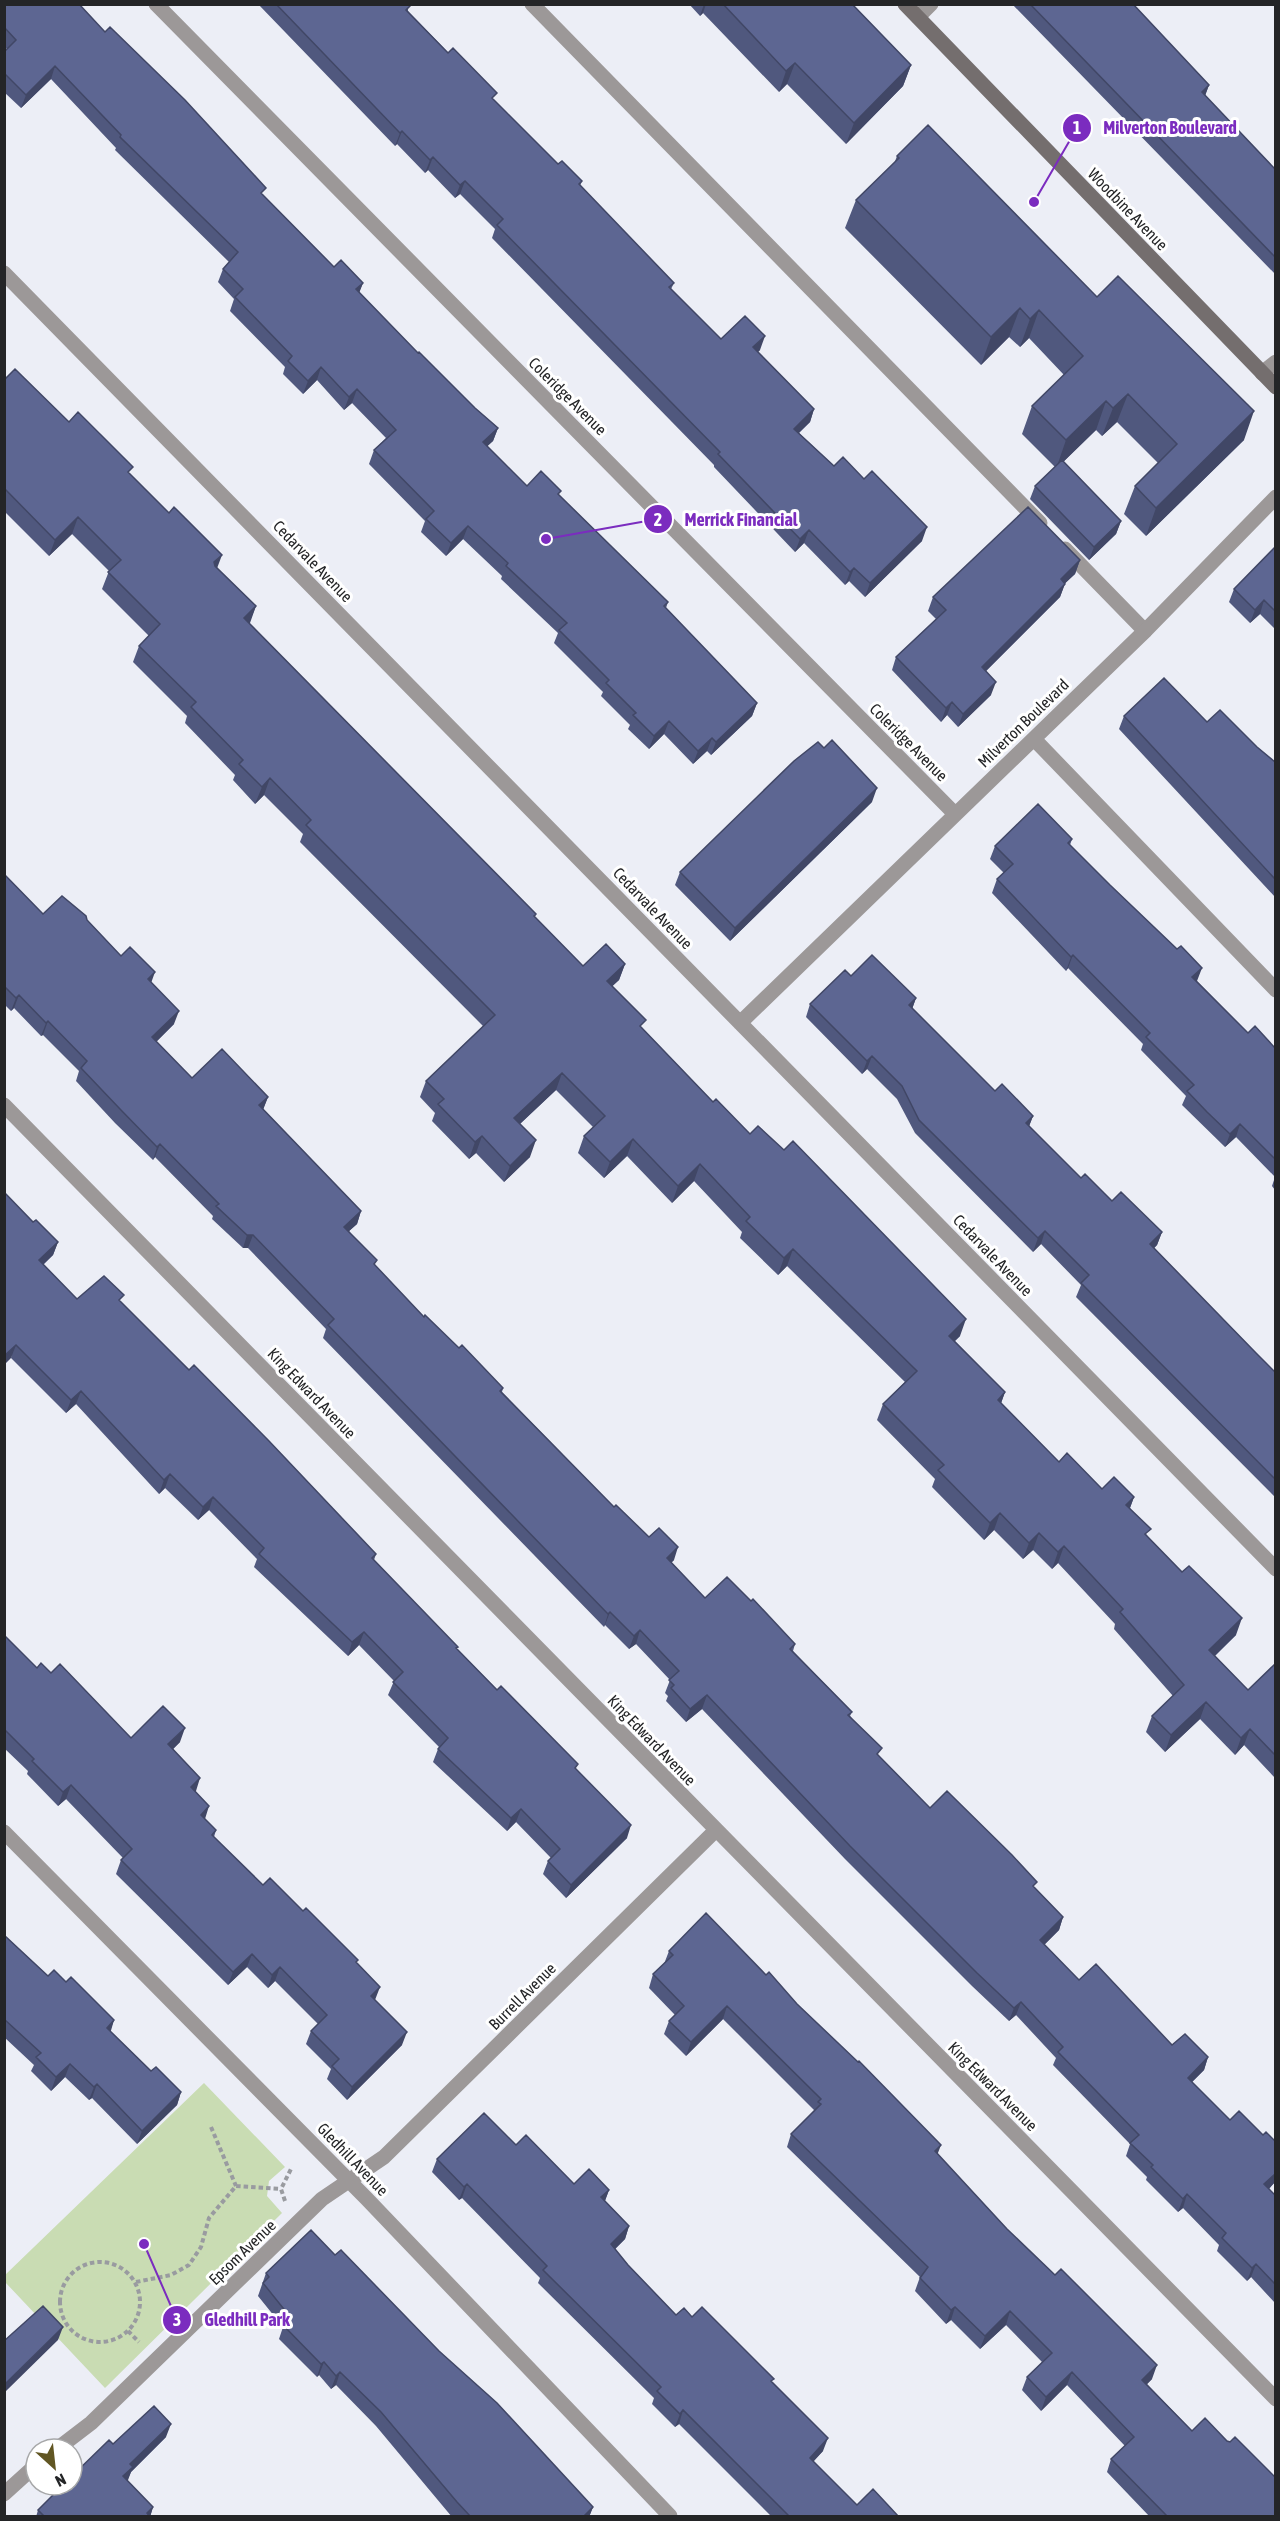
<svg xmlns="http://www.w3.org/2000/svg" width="1280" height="2521" font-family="'Asap Condensed',sans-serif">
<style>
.green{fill:#c9dcb3}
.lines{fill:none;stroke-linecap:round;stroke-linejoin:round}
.path{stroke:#999ba0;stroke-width:4;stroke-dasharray:4.5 3;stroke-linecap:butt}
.service{stroke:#9c9898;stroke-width:15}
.minor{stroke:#9c9898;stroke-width:15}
.secondary{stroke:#746e6e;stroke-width:15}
.wall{fill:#50587e}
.shaded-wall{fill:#414766}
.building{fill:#5d6692;stroke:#414766;stroke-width:1.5}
.labels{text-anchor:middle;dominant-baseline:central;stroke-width:6;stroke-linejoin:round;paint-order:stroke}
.street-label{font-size:16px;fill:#242527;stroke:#fff}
.leader{fill:none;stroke:#7b2cbf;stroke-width:2}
.callout-dot{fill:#7b2cbf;stroke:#fff;stroke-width:2}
.mark-label{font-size:18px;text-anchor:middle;font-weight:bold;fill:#fff}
.callout-label{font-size:18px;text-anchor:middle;font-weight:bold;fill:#7b2cbf;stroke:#fff;stroke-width:6;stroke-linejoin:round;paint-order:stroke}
</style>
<rect width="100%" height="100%" fill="#eceef6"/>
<path class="green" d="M204,2083L285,2167L269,2181L267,2196L282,2213L105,2388L5,2282V2275Z"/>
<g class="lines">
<path class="path" d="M211,2127L236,2186
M285,2201L281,2189L292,2167
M60 2302a40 40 0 1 1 80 0a40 40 0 1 1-80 0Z
M136,2282L171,2275L189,2265L201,2247L209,2218L236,2186L281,2189
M128,2331L139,2342"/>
<path class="service" d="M532,4L1040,523
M1065,549L1145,631"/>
<path class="minor" d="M156,4L954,813
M918,17L931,4
M4,273L1276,1569
M1262,373L1276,362
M1034,739L1276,990
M740,1023L1145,631L1276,497
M4,1105L1276,2399
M4,1832L367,2199L670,2516
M57,2449L91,2423L322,2199L384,2157L716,1830
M4,2494L36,2465"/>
<path class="secondary" d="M905,4L1276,387"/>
</g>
<path class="wall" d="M4,4L263,195L334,267L363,283L359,292L418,353L475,408L498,428L493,441L487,446L527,486L559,495L668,602L666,608L757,703L752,716L711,755L707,751L693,764L664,734L649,749L628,729L630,725L601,696L603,692L554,643L558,633L501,579L502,576L463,539L446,556L421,532L425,521L369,464L374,450L386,438L352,403L344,410L317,380L303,394L283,374L285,367L230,311L234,299L218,282L223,269L229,262L115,150L116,148L51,79L21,108L4,92V52L7,49L4,46Z
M258,4H408V11L495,101L558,164L582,181L580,186L674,283L671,289L721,339L760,350L758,352L814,409L810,422L799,433L834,466L922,541L865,597L849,581L845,585L804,543L795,552L714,467V465L492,238L495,229L460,194L455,198L428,170L425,173L397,144L395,146Z
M689,4H852L911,65L903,86L846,144L787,84L779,92L703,13L700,16Z
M1012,4H1133L1209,85L1205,96L1275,169V274Z
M897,156L1097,297L1244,440L1146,536L1124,514L1135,486L1158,463L1117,422L1102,436L1096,430L1063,462L1121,521L1116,534L1089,560L1030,499L1035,486L1055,467L1022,434L1032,406L1064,375L1029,338L1020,347L1009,337L981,365L845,228L856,200L894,164Z
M4,377L69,422L130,475L217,568L256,606L249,623L536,914L535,917L583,966L625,964L619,980L612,986L643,1029L713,1102L750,1134L960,1336L955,1341L1005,1392L1001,1403L1059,1462L1102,1489L1134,1497L1130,1508L1148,1537L1236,1635L1215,1656L1248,1690L1275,1664V1778L1244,1745L1235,1755L1200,1719L1165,1752L1146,1732L1152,1716L1173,1696L1114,1629L1115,1624L1058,1563L1052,1569L1033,1550L1023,1559L994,1530L984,1540L932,1487L935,1479L877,1420L883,1404L905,1382L787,1266L778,1275L740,1238L742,1232L694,1181L672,1203L627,1156L604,1178L578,1153L584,1136L593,1127L556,1090L520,1124L530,1157L504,1182L476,1153L469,1159L432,1121L435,1113L420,1097L426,1081L483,1026L300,842L303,834L264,795L255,804L233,780L235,775L185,723L187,716L133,662L139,646L149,636L102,589L109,571L72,534L49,556L4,511Z
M1275,547V629L1260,614L1250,623L1229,602L1234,589Z
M1080,560L1075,574L1065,583L1060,597L986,671L991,695L958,727L947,715L941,722L892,670L896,657L936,619L928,611L933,597Z
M1124,716L1207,722L1257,747L1275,762V897L1119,729Z
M872,802L730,941L675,885L680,872Z
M1072,839L1070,845L1197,981L1248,1033L1275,1048V1190L1272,1186L1275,1177L1236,1137L1225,1147L1182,1105L1186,1096L1141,1050L1143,1044L1068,968L1066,971L992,893L997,879L1004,873L990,859L995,846Z
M4,874L43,914L87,920L121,956L151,983L174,1024L156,1042L192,1078L268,1097L263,1109L361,1211L357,1224L349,1231L375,1266L424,1317L503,1388L502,1392L614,1507L649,1537L674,1560L671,1563L705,1598L795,1644L793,1651L852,1712L850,1716L879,1756L930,1808L1035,1888L1063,1917L1059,1930L1044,1945L1079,1980L1172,2045L1208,2057L1204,2070L1192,2082L1275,2182L1269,2189L1275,2195V2303L1251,2277L1247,2281L1217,2251L1219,2245L1183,2208L1178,2212L1146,2180L1147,2177L1126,2156L1130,2144L1053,2065L1056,2058L1016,2015L1009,2021L972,1986L845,1859L702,1709L686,1722L666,1701L668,1696L665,1693L670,1680L636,1644L629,1649L605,1625L604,1627L323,1338L326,1329L248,1248H243L212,1219L213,1216L155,1157L153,1160L115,1123L76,1081L79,1071L43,1035L41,1036L14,1008L11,1011L4,1004Z
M851,976L916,998L912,1009L995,1091L1033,1116L1029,1126L1081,1178L1112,1201L1162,1232L1157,1245L1154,1248L1256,1353L1275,1372V1497L1076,1297L1081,1285L1041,1244L1033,1252L915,1133L897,1099L867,1069L862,1074L806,1017L810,1004Z
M33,1222L58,1242L53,1255L43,1265L77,1299L121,1302L376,1554L374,1560L457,1649L576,1769L627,1838L566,1898L543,1874L548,1861L551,1858L516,1822L507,1831L433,1762L438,1749L439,1747L388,1695L394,1681L359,1645L348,1656L254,1567L257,1559L209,1510L198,1520L165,1488L159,1494L76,1404L66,1413L11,1358Z
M4,1635L37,1668L51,1673L131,1738L180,1742L173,1749L195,1792L205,1819L216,1830L214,1837L263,1885L303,1911L357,1964L375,2000L402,2045L347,2100L327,2079L331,2069L306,2044L311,2031L318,2024L275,1981L268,1988L247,1967L228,1985L116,1874L121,1860L123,1858L66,1799L58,1806L27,1774L28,1771L4,1748Z
M4,1935L48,1976L66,1982L114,2020L110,2031L151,2071L181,2092L177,2105L137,2144L92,2098L89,2100L65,2077L51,2091L31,2071L34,2065L4,2037Z
M669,1951L766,1975L797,2004L1007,2229L1152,2379L1147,2384L1275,2517H1150L1107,2472L1111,2459L1125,2446L1067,2385L1041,2411L1022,2390L1027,2377L1042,2362L1006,2325L980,2349L951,2320L946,2324L915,2291L920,2277L787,2147L791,2134L815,2111L723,2019L686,2056L664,2034L669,2021L675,2015L649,1988L653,1974L664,1964Z
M516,2145L574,2184L609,2190L605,2201L629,2226L625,2239L615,2249L628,2265L676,2315L692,2317L773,2383L823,2451L813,2461L857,2505L899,2517H772L679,2424L675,2427L652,2404L654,2398L538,2283L540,2278L462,2198L459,2200L432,2172L437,2159Z
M335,2255L593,2507L589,2517H452L376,2426L336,2385L331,2389L319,2375L317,2377L279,2339L283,2327L258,2296L266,2273Z
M166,2437L131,2472L127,2481L153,2507L150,2517H36L38,2510L113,2444Z"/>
<path class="shaded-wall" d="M704,4H706L703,13L700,16Z
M795,63L787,84L779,92L786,71Z
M911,65L903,86L846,144L854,123Z
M55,66L51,79L21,108L26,95Z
M1209,85L1204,98L1202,92Z
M402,131L397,144L395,146L400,133Z
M433,157L428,170L425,173L430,160Z
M465,181L460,194L455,198L460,185Z
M363,283L358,296L356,289Z
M1020,308L1009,337L981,365L991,337Z
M1039,310L1029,338L1020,347L1030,319Z
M765,336L760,350L749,360L753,347Z
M321,367L317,380L303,394L308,381Z
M357,389L352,403L344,410L349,397Z
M1128,394L1117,422L1102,436L1113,408Z
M1106,401L1096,430L1056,469L1066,440Z
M814,409L810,422L789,442L794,429Z
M1254,411L1244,440L1146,536L1156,508Z
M498,428L493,441L478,455L483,442Z
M78,517L72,534L49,556L55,540Z
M1121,521L1116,534L1089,560L1094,547Z
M468,526L463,539L446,556L451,543Z
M927,527L922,541L865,597L870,583Z
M809,530L804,543L795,552L800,539Z
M222,555L216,571L214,562Z
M1080,560L1075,574L1056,592L1061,579Z
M854,568L849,581L845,585L850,572Z
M1065,584L1060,597L977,680L982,667Z
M1264,600L1260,614L1250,623L1255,610Z
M256,606L250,623L238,634L244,618Z
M996,682L991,695L958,727L963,714Z
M952,702L947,715L941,722L946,708Z
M757,703L752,716L711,755L716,742Z
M669,721L664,734L649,749L654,736Z
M712,738L707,751L693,764L698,751Z
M270,778L264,795L255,804L262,787Z
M877,788L872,802L730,941L735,928Z
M1073,955L1068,968L1066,971L1071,957Z
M625,964L619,980L601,997L607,981Z
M1202,968L1197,981L1187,991L1192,977Z
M155,972L150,986L148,979Z
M19,995L14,1008L11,1011L16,998Z
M916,998L911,1012L909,1005Z
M179,1011L174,1024L147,1051L152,1037Z
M48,1021L43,1035L41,1036L46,1023Z
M872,1056L867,1069L862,1074L867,1061Z
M562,1073L556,1090L508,1135L514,1118Z
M268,1097L263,1110L259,1105Z
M1033,1116L1028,1129L1026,1123Z
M1240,1124L1236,1137L1225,1147L1230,1134Z
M482,1136L476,1153L469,1159L475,1142Z
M633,1139L627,1156L604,1178L610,1162Z
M536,1140L530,1157L504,1182L510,1166Z
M160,1144L155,1157L153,1160L157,1147Z
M700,1164L694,1181L672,1203L678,1186Z
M361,1211L357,1224L339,1240L344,1227Z
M1045,1231L1041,1244L1033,1252L1038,1238Z
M1162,1232L1157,1245L1145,1257L1150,1244Z
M247,1235H253L248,1248H243Z
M58,1242L53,1255L34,1273L39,1260Z
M793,1249L787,1266L778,1275L784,1258Z
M966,1319L960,1336L943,1352L949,1336Z
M16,1345L11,1358L4,1365V1356Z
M81,1391L76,1404L66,1413L71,1400Z
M1005,1392L999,1409L998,1400Z
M170,1474L165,1488L159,1494L164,1480Z
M213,1497L209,1510L198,1520L203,1507Z
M1134,1497L1128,1513L1126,1505Z
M1000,1513L994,1530L984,1540L990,1523Z
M1039,1533L1033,1550L1023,1559L1029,1543Z
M1064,1546L1058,1563L1052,1569L1058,1552Z
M678,1547L674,1560L662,1571L667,1558Z
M610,1612L605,1625L604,1627L608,1614Z
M1242,1618L1236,1635L1203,1667L1209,1650Z
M640,1630L636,1644L629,1649L634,1636Z
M364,1632L359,1645L348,1656L352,1642Z
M707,1695L702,1709L686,1722L690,1709Z
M1206,1702L1200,1719L1165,1752L1171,1735Z
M185,1728L180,1742L164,1758L168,1744Z
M1250,1729L1244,1745L1235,1755L1241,1738Z
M200,1778L196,1791L186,1801L191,1787Z
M71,1785L66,1799L58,1806L63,1792Z
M209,1806L205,1819L201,1815Z
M521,1809L516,1822L507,1831L511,1818Z
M631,1825L627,1838L566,1898L571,1885Z
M1063,1917L1059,1930L1035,1954L1040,1940Z
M252,1954L247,1967L228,1985L233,1972Z
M280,1967L275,1981L268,1988L272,1975Z
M380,1987L375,2000L371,1996Z
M1021,2002L1016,2015L1009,2021L1014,2008Z
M727,2006L723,2019L686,2056L691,2042Z
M114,2020L110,2034L107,2028Z
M407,2032L402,2045L347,2100L352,2087Z
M1208,2057L1204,2070L1183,2091L1188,2078Z
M70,2064L65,2077L51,2091L56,2077Z
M97,2084L92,2098L89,2100L94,2087Z
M181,2092L177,2105L137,2144L142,2131Z
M941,2145L936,2158L935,2151Z
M1275,2174V2182L1260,2198L1264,2184Z
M467,2184L462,2198L459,2200L464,2187Z
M609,2190L604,2203L601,2197Z
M1187,2194L1183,2208L1178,2212L1183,2199Z
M629,2226L625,2239L606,2258L611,2244Z
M1256,2264L1251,2277L1247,2281L1252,2268Z
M955,2307L951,2320L946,2324L951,2310Z
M1010,2311L1006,2325L980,2349L985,2336Z
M63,2327L58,2340L4,2393V2385Z
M324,2362L319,2375L317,2377L321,2364Z
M1157,2365L1152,2379L1138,2393L1142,2380Z
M340,2372L336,2385L331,2389L336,2376Z
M1072,2372L1067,2385L1041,2411L1046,2397Z
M683,2410L679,2424L675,2427L680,2414Z
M171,2424L166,2437L131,2472L128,2480L118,2490L123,2476L130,2464Z
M828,2438L823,2451L805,2471L810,2458Z
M153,2507L150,2517L147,2513Z
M593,2507L589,2517H583Z"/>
<path class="building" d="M4,4H79L105,32L110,27L185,100L266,188L261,193L334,267L341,260L363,283L356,289L418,353L419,352L475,408L498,428L483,442L527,486L541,471L561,491L558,494L668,602L664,606L757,703L716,742L712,738L698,751L669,721L654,736L633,715L636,713L606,683L609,680L559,630L567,623L506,566L508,563L468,526L451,543L426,519L434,511L374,450L396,430L357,389L349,397L321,367L308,381L288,361L292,356L235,297L243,289L223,269L238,252L120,137L121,135L55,66L26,95L4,73V52L16,40L4,27Z
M276,4H408L410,6L406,10L448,53L453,48L497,93L492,98L558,164L562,161L582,181L579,184L674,283L669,287L721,339L745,316L765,336L753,347L814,409L794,429L834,466L843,457L864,479L872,471L927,527L870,583L854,568L850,572L809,530L800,539L718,454L720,452L497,225L503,219L465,181L460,185L433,157L430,160L402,131L400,133Z
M723,4H852L911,65L854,123L795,63L786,71Z
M1030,4H1133L1209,85L1202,92L1275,169V257Z
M928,125L1097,297L1118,276L1254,411L1156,508L1135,486L1177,444L1128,394L1113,408L1106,401L1066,440L1032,406L1083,356L1039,310L1030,319L1020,308L991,337L856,200L899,158L897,156Z
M15,369L69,422L78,412L133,467L128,472L169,513L174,507L222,555L214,562L215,566L256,606L244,618L536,914L534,916L583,966L606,944L625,964L607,981L646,1020L640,1026L713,1102L716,1099L750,1134L758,1126L784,1150L793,1141L966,1319L949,1336L1005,1392L998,1400L1059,1462L1067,1453L1102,1489L1114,1477L1134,1497L1126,1505L1151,1529L1145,1534L1182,1572L1189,1566L1242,1618L1209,1650L1248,1690L1275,1664V1755L1250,1729L1241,1738L1206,1702L1171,1735L1152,1716L1184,1685L1120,1612L1123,1609L1064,1546L1058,1552L1039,1533L1029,1543L1000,1513L990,1523L938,1470L944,1465L883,1404L917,1371L793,1249L784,1258L746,1221L750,1217L700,1164L678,1186L633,1139L610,1162L584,1136L605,1116L562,1073L514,1118L536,1140L510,1166L482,1136L475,1142L438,1104L444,1099L426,1081L495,1015L306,825L311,820L270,778L262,787L239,764L243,760L191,707L196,702L139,646L160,624L108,572L121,560L78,517L55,540L4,488V377L6,378Z
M1062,460L1121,521L1094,547L1035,486Z
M1028,507L1080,560L1061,579L1065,584L982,667L996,682L963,714L952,702L946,708L896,657L946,610L933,597Z
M1275,547V611L1264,600L1255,610L1234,589Z
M1164,678L1207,722L1220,710L1257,747L1275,762V879L1124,716Z
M832,740L877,788L735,928L680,872L794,761L818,742L824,748Z
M1038,804L1072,839L1068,843L1110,885L1177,949L1181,946L1202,968L1192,977L1248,1033L1255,1026L1275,1048V1159L1240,1124L1230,1134L1207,1112L1187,1091L1194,1085L1146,1037L1150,1033L1073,955L1071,957L997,879L1013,864L995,846Z
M4,874L43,914L62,896L86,916L87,920L121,956L130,947L155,972L148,979L179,1011L152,1037L192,1078L222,1049L268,1097L259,1105L361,1211L344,1227L377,1260L374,1264L424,1317L425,1315L459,1348L462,1345L503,1388L500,1391L614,1507L616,1505L649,1537L659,1528L678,1547L667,1558L705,1598L727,1577L751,1601L753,1599L795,1644L790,1649L852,1712L848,1715L882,1748L877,1754L930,1808L947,1791L1012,1855L1037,1882L1033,1886L1063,1917L1040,1940L1079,1980L1096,1964L1172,2045L1185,2034L1208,2057L1188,2078L1230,2120L1239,2111L1263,2135L1266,2132L1275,2141V2174L1264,2184L1275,2195V2284L1256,2264L1252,2268L1222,2238L1226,2233L1187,2194L1183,2199L1151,2167L1153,2165L1130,2143L1139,2135L1058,2052L1063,2047L1021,2002L1014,2008L977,1973L850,1846L707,1695L690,1709L671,1688L674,1685L669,1680L679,1671L640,1630L634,1636L610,1612L608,1614L328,1325L334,1319L253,1235H247L216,1206L219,1204L160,1144L157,1147L120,1109L81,1068L87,1061L48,1021L46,1023L19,995L16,998L4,986Z
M872,955L916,998L909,1005L995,1091L1002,1084L1033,1116L1026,1123L1081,1178L1085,1174L1112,1201L1121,1192L1162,1232L1150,1244L1256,1353L1275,1372V1479L1081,1283L1089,1275L1045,1231L1038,1238L919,1120L902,1086L872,1056L867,1061L810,1004L845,970L851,976Z
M4,1192L33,1222L36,1220L58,1242L39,1260L77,1299L104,1276L124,1295L119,1300L189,1370L194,1365L269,1441L376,1554L372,1558L458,1647L456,1648L497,1690L501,1686L578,1764L575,1768L631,1825L571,1885L548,1861L560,1849L521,1809L511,1818L438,1749L448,1738L393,1682L403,1672L364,1632L352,1642L259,1554L264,1548L213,1497L203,1507L170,1474L164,1480L81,1391L71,1400L16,1345L4,1356Z
M4,1635L37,1668L41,1663L51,1673L60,1664L131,1738L163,1706L185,1728L168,1744L200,1778L191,1787L209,1806L201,1815L216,1830L212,1835L263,1885L270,1878L303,1911L306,1908L358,1960L356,1962L380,1987L371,1996L407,2032L352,2087L332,2066L339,2059L311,2031L327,2015L280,1967L272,1975L252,1954L233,1972L121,1860L132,1849L71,1785L63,1792L32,1761L34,1759L4,1729Z
M706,1913L766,1975L769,1972L797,2004L858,2062L859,2061L941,2145L935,2151L1007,2229L1055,2275L1061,2269L1157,2365L1142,2380L1192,2431L1205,2418L1227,2441L1230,2442L1235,2437L1275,2477V2517H1168L1111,2459L1134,2437L1072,2372L1046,2397L1027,2377L1052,2353L1010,2311L985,2336L955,2307L951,2310L920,2278L928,2267L791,2134L821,2104L818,2102L821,2099L727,2006L691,2042L669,2021L684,2006L653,1974L673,1955L669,1951Z
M4,1935L48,1976L54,1970L66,1982L71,1977L114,2020L107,2028L151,2071L156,2067L181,2092L142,2131L97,2084L94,2087L70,2064L56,2077L36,2057L41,2053L4,2019Z
M484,2113L516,2145L526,2135L574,2184L589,2169L609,2190L601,2197L629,2226L611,2244L628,2265L676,2315L684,2308L692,2317L702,2307L774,2379L771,2381L828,2438L810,2458L857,2505L873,2489L899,2517H790L683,2410L680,2414L657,2391L661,2387L543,2270L547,2266L467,2184L464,2187L437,2159Z
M311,2230L335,2255L341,2250L439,2351L497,2403L593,2507L583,2517H471L457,2502L381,2412L340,2372L336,2376L324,2362L321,2364L283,2325L291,2318L263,2283L269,2277L266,2273Z
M43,2306L63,2327L4,2385V2341Z
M154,2406L171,2424L130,2464L133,2467L123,2476L153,2507L147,2513L150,2517H45L38,2510L63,2485H72V2476L109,2440L113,2444Z"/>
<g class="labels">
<g class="street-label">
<text transform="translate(1128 209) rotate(46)">Woodbine Avenue</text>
<text transform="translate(568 396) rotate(45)">Coleridge Avenue</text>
<text transform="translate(313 561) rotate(46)">Cedarvale Avenue</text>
<text transform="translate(1023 723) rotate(-44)">Milverton Boulevard</text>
<text transform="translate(909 742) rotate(45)">Coleridge Avenue</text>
<text transform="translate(653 908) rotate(46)">Cedarvale Avenue</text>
<text transform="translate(993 1255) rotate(46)">Cedarvale Avenue</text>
<text transform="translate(312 1393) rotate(46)">King Edward Avenue</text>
<text transform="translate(652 1740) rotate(46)">King Edward Avenue</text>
<text transform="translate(522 1996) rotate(-45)">Burrell Avenue</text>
<text transform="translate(993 2086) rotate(45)">King Edward Avenue</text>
<text transform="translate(353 2159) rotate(46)">Gledhill Avenue</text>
<text transform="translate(242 2252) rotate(-44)">Epsom Avenue</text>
</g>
</g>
<path class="leader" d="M1034 202L1077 128M546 539L658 519M144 2244L177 2320"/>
<g class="callout-dot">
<circle cx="1034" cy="202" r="6"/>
<circle cx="546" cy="539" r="6"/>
<circle cx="144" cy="2244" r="6"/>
<circle cx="1077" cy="128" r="15"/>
<circle cx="658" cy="519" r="15"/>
<circle cx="177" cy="2320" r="15"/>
</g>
<g class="mark-label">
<text x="1077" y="134">1</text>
<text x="658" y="526">2</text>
<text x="177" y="2326">3</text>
</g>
<g class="callout-label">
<text x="1170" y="134">Milverton Boulevard</text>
<text x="741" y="526">Merrick Financial</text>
<text x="247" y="2326">Gledhill Park</text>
</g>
<rect width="1280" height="2521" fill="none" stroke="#242527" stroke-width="12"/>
<g transform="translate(54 2467) rotate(153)"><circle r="28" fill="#ffffff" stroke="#a7a8a9" stroke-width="1.5"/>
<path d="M0-4.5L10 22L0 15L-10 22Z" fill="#615623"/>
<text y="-9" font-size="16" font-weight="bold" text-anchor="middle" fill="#242527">N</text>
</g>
</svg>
